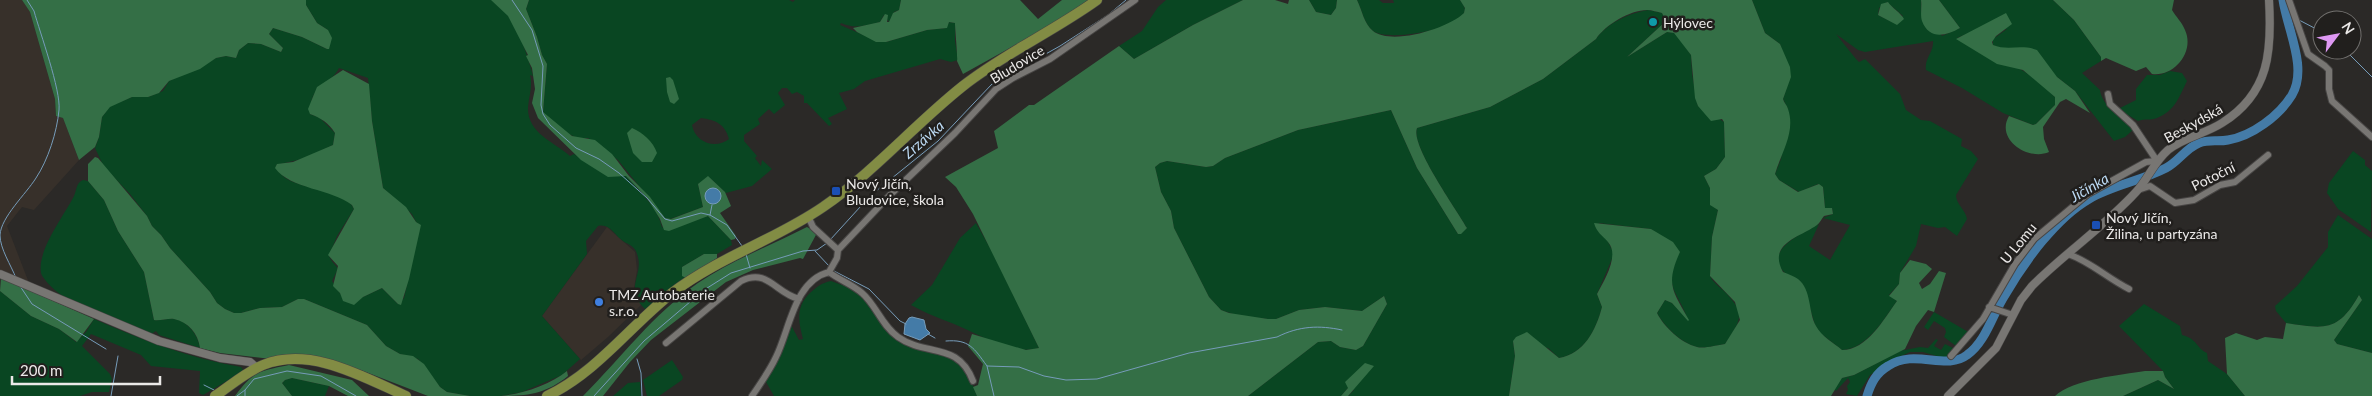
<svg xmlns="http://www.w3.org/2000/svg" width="2372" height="396" font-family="Lato,sans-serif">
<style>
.built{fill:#37302a}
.green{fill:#094622;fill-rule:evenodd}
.forest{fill:#346f46}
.water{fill:#447ba7;stroke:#769cba}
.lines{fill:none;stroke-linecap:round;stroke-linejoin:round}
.stream{stroke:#769cba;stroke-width:1}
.river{stroke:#447ba7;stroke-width:9}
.minor-casing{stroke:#474544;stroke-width:8}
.tertiary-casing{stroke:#474544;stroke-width:9}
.primary-casing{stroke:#474544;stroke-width:11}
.minor{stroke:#787673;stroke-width:6}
.tertiary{stroke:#787673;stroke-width:8}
.primary{stroke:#828c44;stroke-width:10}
.culture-dot{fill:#0f9aa8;stroke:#211f1d;stroke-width:2}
.transit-dot{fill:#1a4fb4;stroke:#211f1d;stroke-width:2}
.shop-dot{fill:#3f7fe0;stroke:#211f1d;stroke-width:2}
.labels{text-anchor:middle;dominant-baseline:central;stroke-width:5;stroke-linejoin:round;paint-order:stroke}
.poi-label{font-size:14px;fill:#ebe9e8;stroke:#211f1d;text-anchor:start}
.street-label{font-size:14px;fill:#ebe9e8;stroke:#211f1d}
.water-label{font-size:15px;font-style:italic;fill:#bbd9f3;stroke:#211f1d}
</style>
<rect width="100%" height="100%" fill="#2b2927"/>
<path class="built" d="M0,0H22L30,12L55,99L56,116L63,118L79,160L34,210L22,207L7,226L29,283L0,272Z
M607,227L635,252L637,270L634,288L641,305L608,337L581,360L542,316Z"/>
<path class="green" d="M306,0H493C497,6 503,9 507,14C521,33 527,54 533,76L530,75C533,86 529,96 528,107C527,133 553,141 570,156L574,154L608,176H626C640,192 657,206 662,227L671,230L681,224L708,216L731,240L732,245L717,254H704L682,267L686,278L645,309C623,288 645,274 637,254C635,246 629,245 623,241C615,236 610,223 598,226L586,241L587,254L542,316L580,359L562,375L522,392L501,396H470L447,392L440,387L418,359L400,354L386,346L367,325L304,299H298L282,307L260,308L241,313H234L225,309L217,303L210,292L170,248L161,235L152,226L147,216L130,194L104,167L95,148L99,137L102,117L110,106L132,97H148L163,91L169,81L216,58L226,56L236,58L239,50L248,43L261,44L281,52L283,48L269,34L273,28L302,37L327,49L328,30L317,23L306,5ZM339,68L368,78L372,121L383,188L412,214L416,222L420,225L404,298L398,304L382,288L363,297L342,296L332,281C342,262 336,271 329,256L337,236L354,209C347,189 296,190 282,175C280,172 278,168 276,165L306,158L333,145L335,133L320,118L310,114C311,81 327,90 339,68Z
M529,0H789L793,2L795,0H901L899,10L894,12L889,22L884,15L880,22C865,26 854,29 841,23L840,25L880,42H886L927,30L946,28L949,22L955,23V41L958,60L951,62L940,59L865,81L854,89L839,93L847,109L828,118L832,124L829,126L807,103H804V96L797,92L792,94L787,88H782L778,93L785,105L774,114L769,109L758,119L760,124L744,135V141L757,156L755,158L761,166L762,160L772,169L752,186L726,193L711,179L698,184L703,207L670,219L665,218L618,160L588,138H577L565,132L543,113L547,64L542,55L537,37L526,9ZM701,118C716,120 725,124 729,139C715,150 695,142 692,125Z
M1166,0H1243L1193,25L1134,59L1119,46L1142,31L1158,7Z
M1309,0H1337L1336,8L1331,15L1316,12Z
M1357,0H1379L1383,3H1394L1393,0H1460C1462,3 1465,6 1465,10C1462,30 1387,42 1373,31C1364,24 1362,10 1357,0Z
M1752,0H1921V12L1942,36L1960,28L1939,0H2053L2074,20L2101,57V61L2082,73L2100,90C2101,105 2124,120 2134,129L2125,137L2114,141L2075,91L2057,77L1993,45V39L2007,29L1969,33L1957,38C1990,55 2030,68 2055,97V105L2036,124L2033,125L2003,113L1962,88L1926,70C1924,59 1934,52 1933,41L1865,52L1858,50L1836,34L1856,59L1859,62L1865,59L1900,94L1906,110L1921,120L1930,121L1962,139L1961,146L1971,151L1978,159L1956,195C1956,204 1965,209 1967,219L1957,236L1945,227L1938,228L1921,224L1916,246L1900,273L1899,284L1889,295L1897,301C1884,319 1867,349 1842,350L1820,333L1815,325L1804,288C1800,279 1789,278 1783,271C1764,249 1805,232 1819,224L1809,246L1830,260L1850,225L1823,218L1833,214L1832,208H1825L1823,187L1818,184L1799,192L1779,180L1775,174L1781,159L1788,109L1783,99L1790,77L1780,44L1765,33ZM1887,2L1903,16L1894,23L1878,15L1879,8Z
M1648,10L1662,13L1666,21L1627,57L1667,32L1674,33L1679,37L1691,55L1692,74L1698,106L1724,122L1725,157L1716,169L1704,176L1710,188V204L1718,210L1712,237L1710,276C1713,282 1718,286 1723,290C1746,313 1742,319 1725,344C1717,345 1704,349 1697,347C1681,343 1664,326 1657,313L1665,300L1672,303L1688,320C1677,288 1663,290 1679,252L1651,229L1599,223L1614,254L1597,294L1602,307C1596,330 1584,354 1559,358L1548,348L1513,341L1515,356L1509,396H1348L1354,390L1348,388L1341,396H1248L1318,342L1331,341L1340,347L1356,350L1363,346L1387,304L1384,296L1362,311L1325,307L1299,310L1276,319H1268L1239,316L1221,310L1209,297L1174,228L1171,211L1161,192L1155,167L1160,163L1167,161L1206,167L1213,166L1225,158L1298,130L1391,110L1417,168L1458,234L1467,228C1457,210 1410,145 1417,128L1490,107L1543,79L1596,39C1607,23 1630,13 1648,10Z
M2170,71L2182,73L2187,81C2179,97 2175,111 2157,118C2150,121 2145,118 2138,121L2118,109L2136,100V89L2147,75H2160Z
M2353,151L2365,160V165L2372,171L2371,232L2338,209L2327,193L2329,183Z
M83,180L88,181L104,200L118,231L144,272L154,320C161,321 168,318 174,319C188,321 198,335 200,348L159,335L156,331L151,334L146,332L65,297C58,294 43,280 41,273C37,250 64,216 74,196C77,189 76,183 83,180Z
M2338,215L2372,239V353L2337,344L2334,340L2362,300L2359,295C2338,332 2325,329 2286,323L2276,311L2275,306L2297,286L2328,247V232Z
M976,223L994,255L1039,348C1010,356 980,334 954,324C939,318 925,313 911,305L932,285L960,238Z
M831,281L853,289L861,296L889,333L940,353L958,362L970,377L977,396H774L765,380L791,325L799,340L803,339C798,321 796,306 810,293C817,287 821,283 831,281Z
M0,291L31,316L59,329L76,342L86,332L94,319C142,340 189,358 241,367L244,371L203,395L199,393L200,371L151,366L141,355L91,334L82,346L110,374L112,379L109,392H92L80,396H0Z
M2144,304L2180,326L2182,335C2198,339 2196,348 2207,353L2208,361L2227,374L2245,396H2123L2158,380L2174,389L2165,377L2163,371L2119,326Z
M1934,312L1970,333L1956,346L1944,337L1946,332L1945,328L1934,321L1928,330L1924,327Z
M1936,339L1938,340L1934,346L1941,350L1945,344L1955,349L1947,359L1923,352H1910L1899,357L1870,375L1857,396L1846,394L1848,390L1847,386L1850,382L1848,378L1836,391L1834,388L1842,378L1854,375L1900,351L1920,347L1928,348Z
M672,360L683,377L682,380L659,396H647L643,380Z
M292,378L329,386L325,396H292L282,383L285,380Z
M640,382L641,396H613L628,383Z"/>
<path class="forest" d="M22,0H306V5L317,23L328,30L332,38L329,49H327L302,37L273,28L269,34L283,48L281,52L261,44L248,43L239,50L236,58L226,56L216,58L200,69L169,81L159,93L148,97H132L110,107L102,117L99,137L95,147L79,160L63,118L56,116L55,99L30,12Z
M491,0H529L526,9L537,37L542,55L547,64L543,112L572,136L595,140L612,154L629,176L650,197L665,218L671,219L703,207L698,184L708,176L725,192L731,206L720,213L736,236L735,239L731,240L708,216L669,231L664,230L660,219L647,198L626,176L608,177L581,160L538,118L532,103L535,89L532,68L526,56L528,55L508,16Z
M901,0H1020L1038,19L1062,0H1088L1057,22L963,74L957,61C958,58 955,29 955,23L949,22L947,28L927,30L886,42H876L857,32L853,28L880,22L885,14L888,15L887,22H889L893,13L899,10Z
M1243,0H1275L1288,4L1289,0H1309L1316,12L1331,15L1336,8L1337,0H1357C1362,10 1364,24 1373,31C1392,46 1449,28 1464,13L1465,8L1460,0H1752L1765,33L1780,44L1790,67L1791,77L1783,99C1784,103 1787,105 1788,109C1796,132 1781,153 1775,174L1779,180L1798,192L1819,184L1823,187L1825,208H1832L1833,214L1824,216C1822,218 1820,223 1817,225C1801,237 1767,243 1783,272C1788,274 1794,276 1798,279C1812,290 1808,312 1816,326C1821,336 1834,343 1842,350C1867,350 1884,319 1897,301L1889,296L1899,284L1900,273L1910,260L1926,264L1932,269L1919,283L1922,289L1930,284L1939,271L1946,273L1934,312L1928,310L1916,326L1905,349L1854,375L1842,378L1831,396H1509L1515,356L1513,341L1516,337L1527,332L1559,358C1584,354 1596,330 1602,307L1597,294C1604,281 1620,255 1608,242C1602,235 1597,233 1594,223L1651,229L1673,242L1680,252C1665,285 1673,291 1689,320L1688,321L1672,303L1665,300L1657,313C1664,327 1681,343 1697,347C1704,349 1717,345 1725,344L1740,320L1735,302L1710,276L1712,237L1718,210L1710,205V188L1704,176L1716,169L1725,157L1724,122L1722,119L1711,121L1698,106L1695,98L1691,55L1674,33L1667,32L1627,57L1666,21L1662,13C1657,12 1652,10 1647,10C1630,10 1605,25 1596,39L1543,79L1490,107L1417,128C1410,145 1457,210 1467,228L1461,234H1458L1417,168L1391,110L1298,130L1225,158L1213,166L1206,167L1167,161L1160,163L1155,167L1161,192L1171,211L1174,228L1209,297L1221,310L1229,313L1268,319H1276L1299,310L1325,307L1362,311L1384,296L1387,304L1363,346L1356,350L1340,347L1331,341L1318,342L1248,396H977L973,387L978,385L983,364L968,346L972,334L1026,350L1039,348L973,214L956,187L945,177L998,148L994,131L1029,105H1034L1119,46L1134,59L1193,25Z
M1921,0H1939L1960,28C1946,36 1929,40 1922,21C1920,15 1922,6 1921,0Z
M2053,0H2174L2172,10C2176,17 2182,22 2185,30C2195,52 2174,77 2152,74L2146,67L2136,71L2106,58L2101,61V57L2074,20Z
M1888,2C1892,8 1901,13 1904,19L1897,25L1878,15L1881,4Z
M2006,13L2012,24L1996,36L1992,42L1993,45C2007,51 2022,44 2037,50L2057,77L2075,91L2090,113L2066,99L2060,102L2043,127L2044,139L2049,152C2029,161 1995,140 2009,116L2033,125L2036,124L2055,105V97L2023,70L1997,64L1956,39Z
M343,70L369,84L372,121L383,188L406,207L416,222L421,225L409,279L401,305L398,304L382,288L363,297L354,305L343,301L340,293L333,286L338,266L328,255L354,209L352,205C332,189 290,189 275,168L277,164L293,162L333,145L335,133C329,123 321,118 310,114L308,109L317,87Z
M670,77L673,80L679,99L674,104L670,102L667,92L666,78Z
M632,128C643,133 653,141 657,153L652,162H642L633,153L627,133Z
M95,157L98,158L147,216L152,226L161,235L170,248L210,292L217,303L225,309L234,313H241L260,308L282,307L298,299H304L367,325L386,346L400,354L413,356L424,364L440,387L447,392L470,396H428L358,369L220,353L200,348C198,333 188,322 174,319C169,318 160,321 154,320L144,272L118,231L104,200L88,181V164Z
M807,227L817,233L803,259L800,258L753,270L726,282L651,340L630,362L603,396H583C621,358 653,314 698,283C732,260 770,246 807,227Z
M704,254H717V258L686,278L682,276V267Z
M1,278L94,319L77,342L59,329L31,316L0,291Z
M2359,295L2362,300L2334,340L2337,344L2372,353V396H2245L2227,374L2225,338L2236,333L2257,340L2265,337L2283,339L2286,323C2325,329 2338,332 2359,295Z
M1365,363L1374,366L1348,396H1341L1348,388L1345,382Z
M289,365L352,380L369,396H348L329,386L292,378L285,380L282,383L292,396H235C253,371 260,371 289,365Z
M567,371L568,376C546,394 527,396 501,396C522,394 550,385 567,371Z
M2145,371H2163L2165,377L2174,389L2158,380L2123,396H2055C2073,379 2121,375 2145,371Z"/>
<path class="water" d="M705 196a8 8 0 1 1 16 0a8 8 0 1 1-16 0Z
M912,317L924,320L926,329L930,333L920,340L904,334L905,324L909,318Z"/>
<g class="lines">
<path class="stream" d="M512,0L532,30L543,66L541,105L543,114L550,125L576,148L599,159L619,173L647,198L665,219L672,221L701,213L710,215L727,225L742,246
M2285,15L2292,18
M2299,20L2322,32
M2345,50L2372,77
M710,215L712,205
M830,240L871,195L938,141L992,84L1060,46L1108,15L1126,0
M815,251L829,266
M746,254L750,268
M834,271L869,289L900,321L906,324
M16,278C11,265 0,249 0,235C1,217 26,194 36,178C48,160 57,132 59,110C61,90 40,33 34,11L27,0
M20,286L32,304L106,349
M928,334L935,338
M946,341C969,339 974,348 987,366L1019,367L1044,376L1066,380L1097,379L1189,353L1277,337C1299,326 1319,325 1342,330
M637,359L641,373L642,396
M987,366L994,396
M204,385L214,390
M111,396L118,356
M237,396L245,390
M245,396V390L254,379L287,371L321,376L356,396
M594,396L644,341L704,290L731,273L803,251L817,250L827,243"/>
<path class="river" d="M1867,396C1871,383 1876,373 1888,366C1915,348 1946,371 1967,355C1986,342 1993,313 2005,295C2024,262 2056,218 2089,199C2113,185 2141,181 2166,168C2178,162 2186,148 2199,143C2209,139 2218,142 2228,140C2252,136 2279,116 2292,95C2308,68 2287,29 2283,0"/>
<g class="minor-casing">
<path id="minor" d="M2289,0L2308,54L2325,66L2329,70V89L2332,101L2372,137
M2108,94L2110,104L2133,125L2157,161
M2138,190L2150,186L2175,203L2194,200L2220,185L2235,182L2268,155
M808,216L813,227L838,250
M2068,254C2091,262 2107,278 2129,289
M829,272C839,280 852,284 862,293C876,305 882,326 898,337C926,357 958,341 973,381
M1989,307L2013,315
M666,343L741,281C768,268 775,293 799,299
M1951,356L1983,319L2015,264L2034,239L2088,194L2146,162L2157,161
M752,396C761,383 770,370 776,357C790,329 794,281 829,272L837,258L838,250L890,195L955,133L996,89L1013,78L1050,59L1135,0"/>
</g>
<g class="tertiary-casing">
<path id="tertiary" d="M0,274L159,341L220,358L250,362L257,368
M1948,396L1996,348L2021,300L2032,286C2065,253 2105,226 2136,192C2148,179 2154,162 2168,150C2184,137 2205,134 2222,123C2270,93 2272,50 2269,0"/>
</g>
<g class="primary-casing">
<path id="primary" d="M215,396C230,386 246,372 263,365C311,346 363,377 406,396
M547,396C596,373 630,326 672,293C719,257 775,240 823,207C874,172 915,124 963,86C1005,53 1054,31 1097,0"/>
</g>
<use href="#minor" class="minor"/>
<use href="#tertiary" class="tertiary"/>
<use href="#primary" class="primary"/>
</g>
<circle class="culture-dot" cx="1653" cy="22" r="5"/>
<g class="transit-dot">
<rect x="831" y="186" width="10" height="10" rx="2.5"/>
<rect x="2091" y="220" width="10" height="10" rx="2.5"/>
</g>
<circle class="shop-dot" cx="599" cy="302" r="5"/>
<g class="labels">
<g class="poi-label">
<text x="1663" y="22">Hýlovec</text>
<text x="846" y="183">Nový Jičín,<tspan x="846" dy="16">Bludovice, škola</tspan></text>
<text x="2106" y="217">Nový Jičín,<tspan x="2106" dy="16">Žilina, u partyzána</tspan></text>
<text x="609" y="294">TMZ Autobaterie<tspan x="609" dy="16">s.r.o.</tspan></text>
</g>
<g class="street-label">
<text transform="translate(1017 64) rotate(-31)">Bludovice</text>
<text transform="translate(2193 123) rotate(-29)">Beskydská</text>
<text transform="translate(2213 176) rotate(-26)">Potoční</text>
<text transform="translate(2018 243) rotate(-51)">U Lomu</text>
</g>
<g class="water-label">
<text transform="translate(923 139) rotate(-41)">Zrzávka</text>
<text transform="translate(2089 187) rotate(-30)">Jičínka</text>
</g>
</g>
<g transform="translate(2337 35) rotate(58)"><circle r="24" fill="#211f1d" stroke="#72706e"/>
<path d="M0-4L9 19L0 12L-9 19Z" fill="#de98f3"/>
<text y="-8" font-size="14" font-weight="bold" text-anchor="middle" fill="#ebe9e8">N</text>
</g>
<path d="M12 376v8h148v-8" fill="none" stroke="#ebe9e8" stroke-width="2.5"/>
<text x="20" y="376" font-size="15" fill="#ebe9e8" stroke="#211f1d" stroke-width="4" paint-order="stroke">200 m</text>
</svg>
